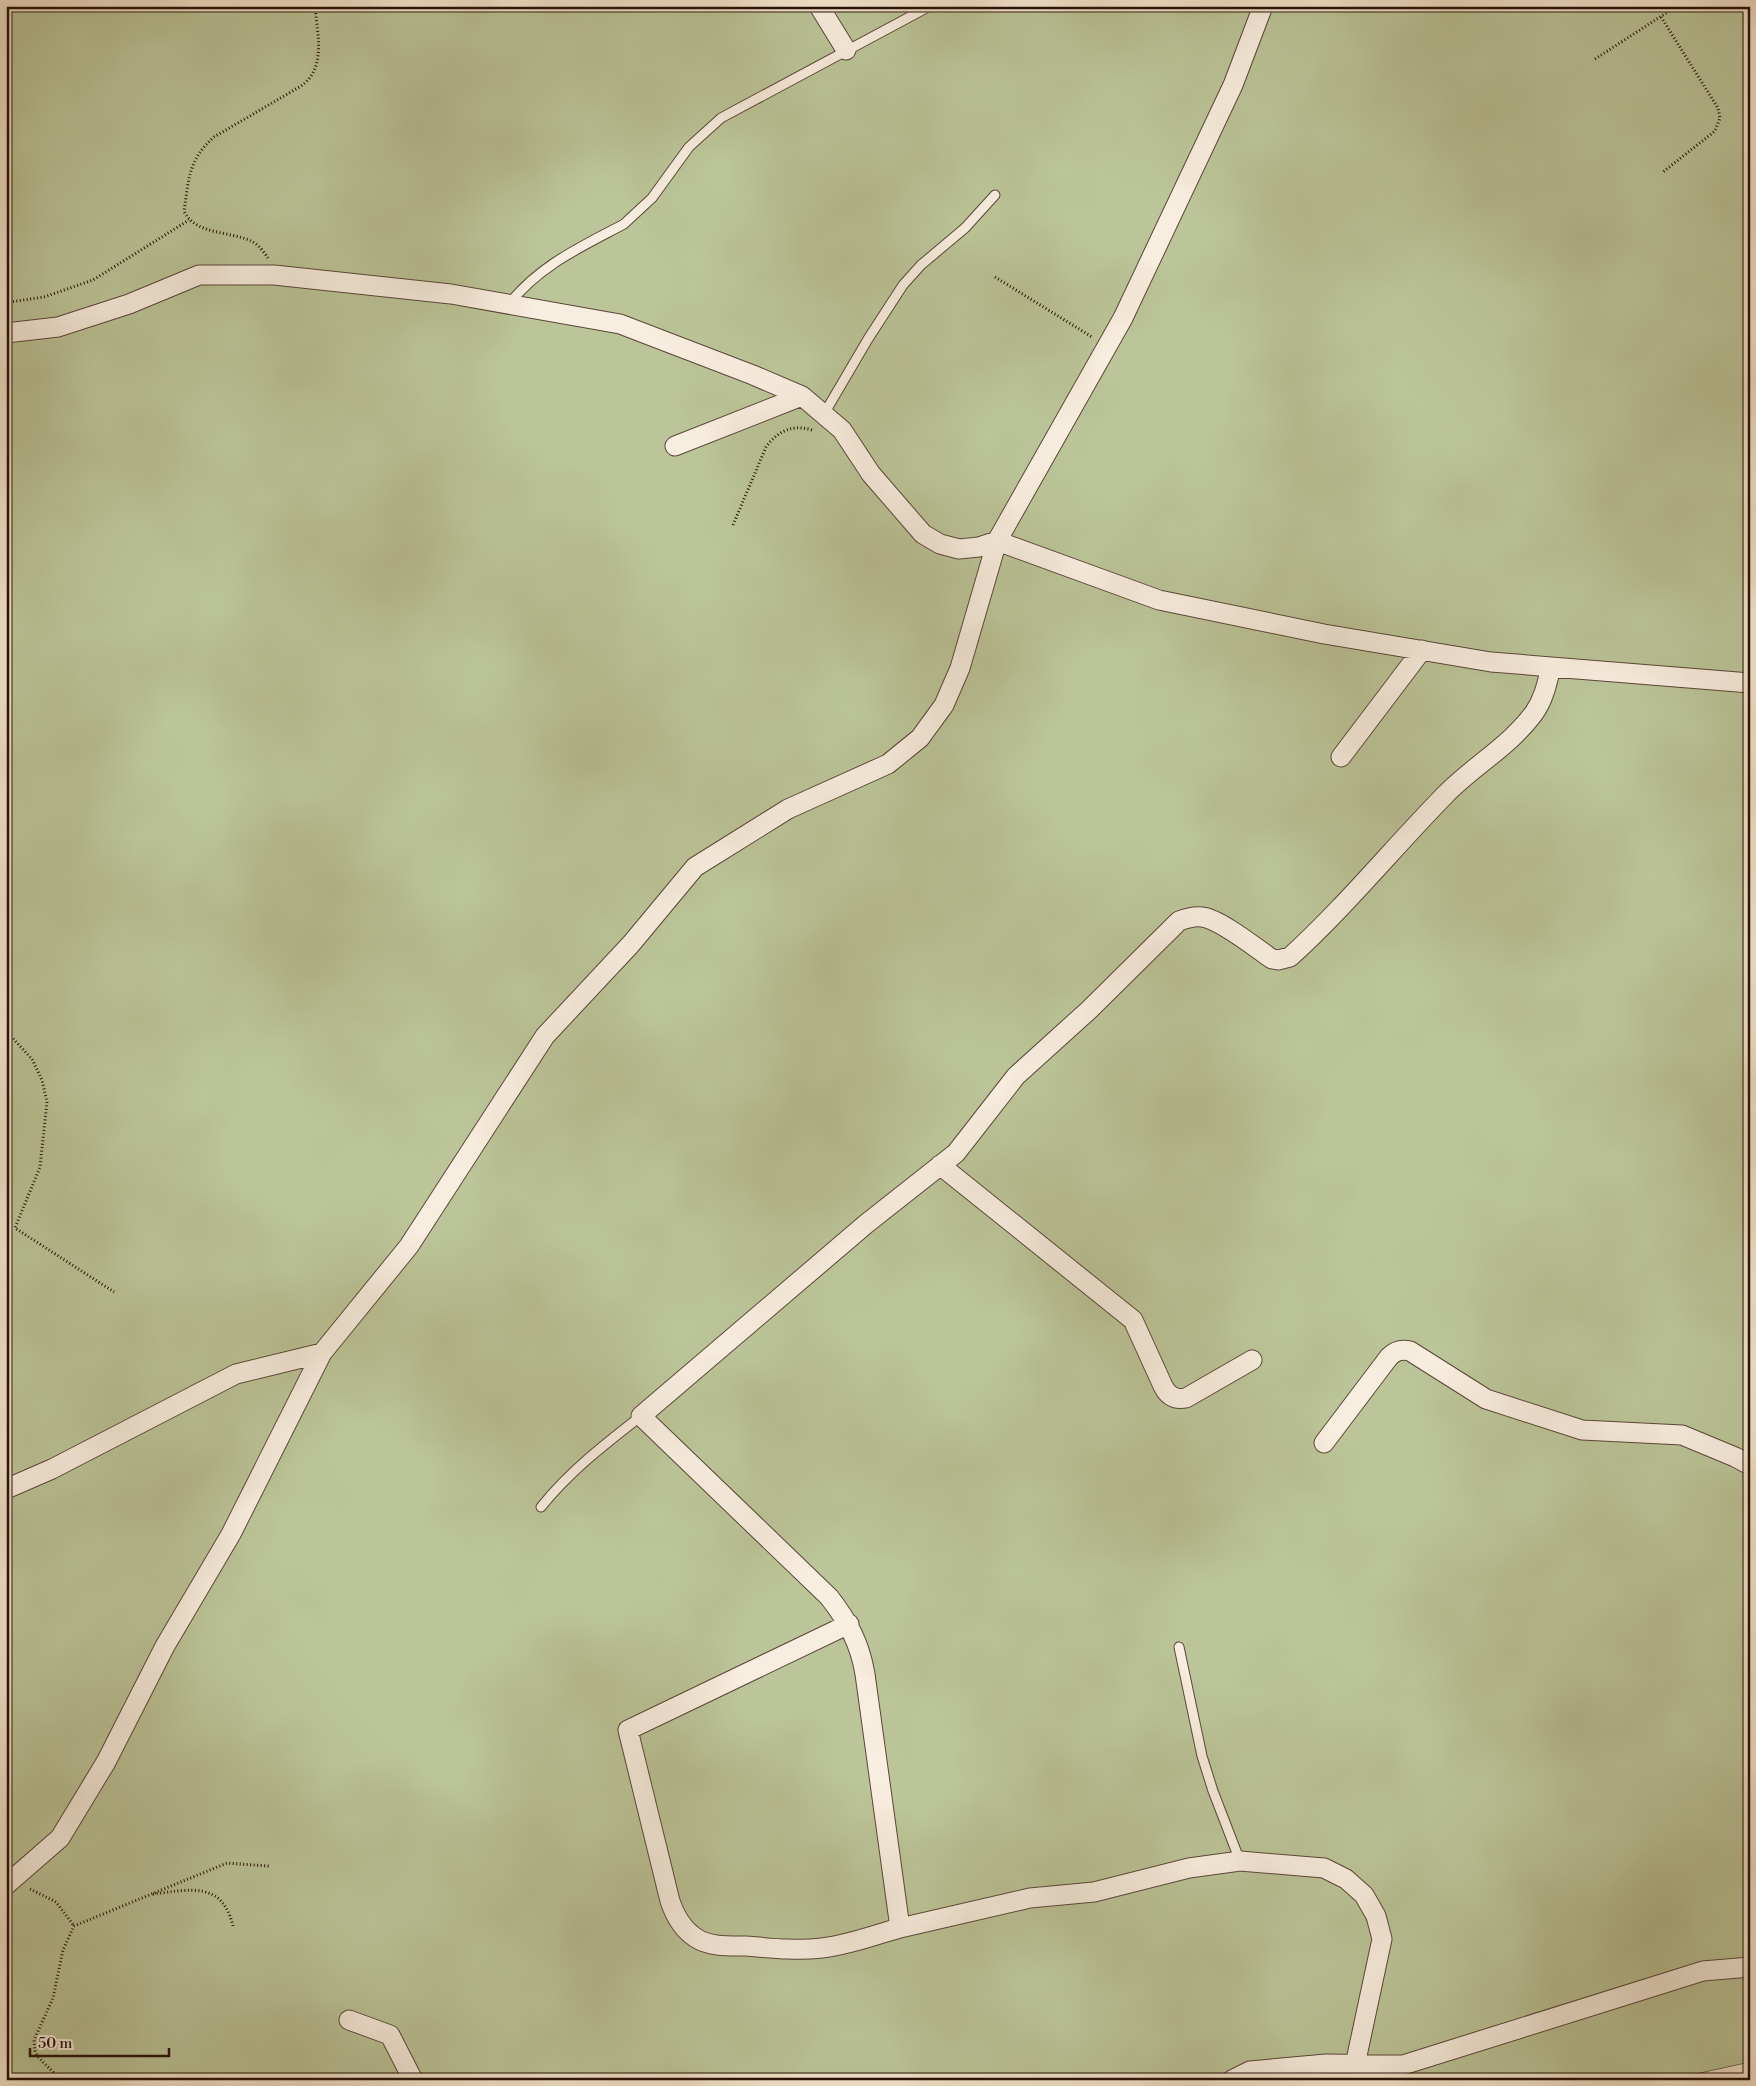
<svg xmlns="http://www.w3.org/2000/svg" width="1756" height="2086" font-family="'Libre Bodoni',serif">
<style>
.green{fill:#bbc599;stroke:#706b50}
.lines{fill:none;stroke-linecap:round;stroke-linejoin:round}
.stream{stroke:#707878;stroke-width:5.5}
.service-casing{stroke:#5a4639;stroke-width:11}
.minor-casing{stroke:#5a4639;stroke-width:21}
.path{stroke:#261107;stroke-width:3;stroke-dasharray:1 2.5;stroke-linecap:butt}
.service{stroke:#f8eedf;stroke-width:9}
.minor{stroke:#f8eedf;stroke-width:19}
</style>
<rect width="100%" height="100%" fill="#f4e5ce"/>
<filter id="stains"><feTurbulence type="fractalNoise" baseFrequency=".004" numOctaves="4"/><feColorMatrix values="0 0 0 0 .2 0 0 0 0 .09 0 0 0 0 .02 0 0 0 .5 -.17"/></filter>
<radialGradient id="worn" r=".72"><stop offset=".6" stop-color="#630" stop-opacity="0"/><stop offset="1" stop-color="#630" stop-opacity=".3"/></radialGradient>
<path class="green" d="M6,6H1750V2062L1700,2073L1680,2080H6Z"/>
<g class="lines">
<path class="stream" d="M1741,2080L1750,2077"/>
<g class="service-casing">
<path id="service" d="M509,304C540,265 581,247 624,224L652,198L689,147L721,118L930,6
M824,414L868,339L903,285L921,265L965,228L995,195
M541,1507C570,1471 605,1444 641,1416
M1179,1647L1202,1756L1213,1791L1240,1861"/>
</g>
<g class="minor-casing">
<path id="minor" d="M819,6L846,50
M6,333L58,327L129,304L199,275H274L451,294L620,324L753,375L802,396L842,430L871,474L923,534L940,544L959,549L979,547L997,541L1159,600L1324,634L1491,662L1750,683
M675,446L802,396
M1341,757L1422,650
M940,1165L1133,1320L1163,1386C1168,1396 1175,1400 1186,1398L1252,1360
M1324,1443L1389,1357C1395,1351 1401,1349 1410,1351L1486,1399L1582,1430L1682,1435L1735,1457L1750,1465
M6,1489L52,1469L236,1374L322,1353
M849,1624L628,1730L670,1901C675,1916 682,1929 696,1938C710,1947 729,1946 745,1946C770,1948 796,1951 822,1948C849,1945 874,1935 900,1928
M6,1885L60,1838L106,1762L165,1646L231,1534L322,1353L409,1246L545,1036L631,944L695,867L788,809L888,764L920,738L944,705L960,668L997,541L1123,318L1233,85L1263,6
M349,2020L390,2035L413,2080
M1355,2065L1382,1939L1376,1916L1364,1895L1346,1879L1324,1868L1240,1861L1189,1868L1094,1892L1030,1898L900,1928L865,1674C860,1644 848,1621 829,1597L641,1416L866,1224L956,1153L1016,1076L1089,1010L1179,921C1187,918 1194,916 1202,917C1220,919 1256,948 1272,959L1278,960L1290,957C1345,907 1393,848 1445,795C1473,766 1510,746 1534,713C1544,699 1547,683 1551,667
M1232,2080L1250,2071L1326,2064L1403,2065L1703,1971L1750,1967"/>
</g>
<path class="path" d="M1661,17L1718,108L1720,118L1715,131L1663,172
M1595,59L1677,6
M268,258C264,252 258,244 251,241C230,231 195,235 184,211C189,179 188,160 214,137L301,86C327,68 317,33 315,6
M995,277L1092,337
M6,301L10,302L44,297L93,280L189,220
M733,525L766,447C778,431 792,424 812,430
M6,1031L32,1059L42,1080L47,1102L40,1167L15,1228L114,1292
M30,1889L56,1902L74,1926
M153,1894C189,1890 222,1880 233,1926
M61,2080L38,2057L35,2051L34,2040L53,1998L63,1950L74,1926L227,1863L269,1866"/>
<use href="#service" class="service"/>
<use href="#minor" class="minor"/>
</g>
<rect width="1756" height="2086" fill="none" stroke="#f4e5ce" stroke-width="25"/>
<rect x="8" y="8" width="1741" height="2071" fill="none" stroke="#261107" stroke-width="2.5"/>
<rect x="12" y="12" width="1731" height="2061" fill="none" stroke="#261107"/>
<path d="M30 2048v8h139v-8" fill="none" stroke="#261107" stroke-width="2.5"/>
<text x="38" y="2048" font-size="15" fill="#261107" stroke="#f8eedf" stroke-width="4" paint-order="stroke">50 m</text>
<rect width="100%" height="100%" filter="url(#stains)"/>
<rect width="100%" height="100%" fill="url(#worn)"/>
</svg>
